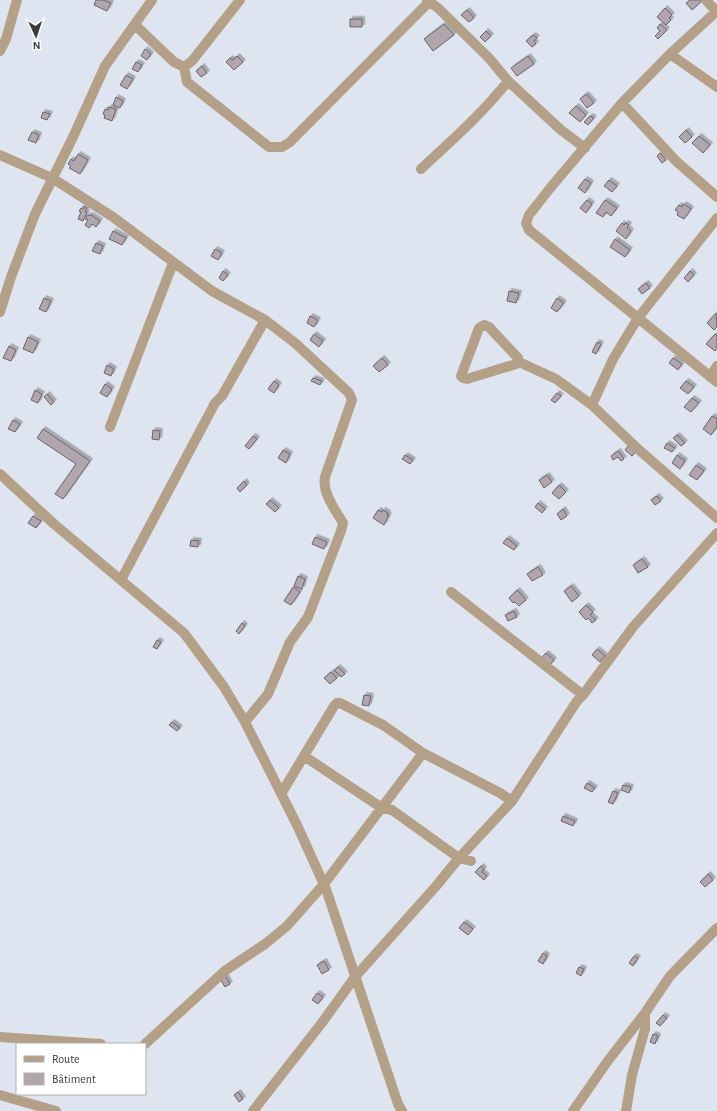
<svg xmlns="http://www.w3.org/2000/svg" width="717" height="1111" font-family="'Alegreya Sans',sans-serif">
<style>
.building{fill:#b1a6ae;stroke:#6c6269;filter:url(#shadow)}
.lines{fill:none;stroke-linecap:round;stroke-linejoin:round}
.minor{stroke:#b4a086;stroke-width:10}
</style>
<defs>
<filter id="shadow"><feDropShadow dx="2.5" dy="-2.5" stdDeviation="0" flood-color="#0004"/></filter>
</defs>
<rect width="100%" height="100%" fill="#dfe5f0"/>
<path class="building" d="M96,0H103L111,3L107,11L94,5Z
M690,0H701L702,1L692,10L686,3Z
M665,8L672,15L669,18L671,20L666,25L657,17Z
M467,10L474,18L469,22L461,15Z
M350,19H362V27H350Z
M444,24L454,35L433,51L424,39Z
M660,24L667,30L658,39L655,36L660,31L657,28Z
M486,31L491,36L485,42L480,37Z
M533,35L537,38L534,41L536,44L532,47L526,41Z
M145,49L151,54L147,60L141,56Z
M237,56L243,62L234,70L226,62L230,58L233,60Z
M528,56L534,64L517,76L511,68Z
M136,62L142,65L138,72L132,69Z
M202,66L207,73L201,77L196,71Z
M126,75L133,79L127,89L120,85Z
M586,94L594,103L587,108L580,99Z
M116,97L123,101L120,108L113,105Z
M576,106L586,115L580,122L569,113Z
M109,107L116,109L112,121L104,118L105,115L103,114L105,109L108,110Z
M43,112L50,114L47,120L41,118Z
M590,116L594,118L588,125L584,122Z
M686,130L692,137L685,143L679,137Z
M32,132L39,135L36,143L28,140Z
M699,136L710,145L703,153L692,143Z
M660,153L666,160L662,163L657,156Z
M78,154L88,160L80,174L69,168L71,166L68,164L71,159L74,161Z
M585,179L591,183L585,193L578,188Z
M609,180L617,186L612,192L604,186Z
M587,200L592,204L586,213L580,208Z
M605,200L617,208L611,216L606,212L603,217L596,213Z
M684,204L691,209L684,219L677,215L678,212L675,210L679,205L682,207Z
M84,206L87,208L85,211L87,212L83,221L78,219L81,212L79,211L81,208L83,209Z
M88,215L90,216L91,215L100,221L96,227L92,224L89,228L85,225L88,220L85,219Z
M622,223L624,225L626,223L629,225L627,228L631,231L626,239L616,231Z
M113,231L126,238L122,245L109,239Z
M615,239L630,250L625,257L610,247Z
M96,243L103,246L100,254L92,251Z
M215,249L222,253L218,260L211,256Z
M223,271L228,275L223,281L219,278Z
M690,271L694,275L688,282L684,278Z
M646,283L650,288L642,294L638,289Z
M509,291L519,293L516,303L507,301Z
M44,298L51,301L46,312L39,309Z
M557,298L564,303L557,312L551,308Z
M716,313L717,327L714,330L707,323Z
M310,316L318,320L314,327L307,323Z
M314,334L323,341L319,347L310,340Z
M715,334L717,336V348L715,351L706,344Z
M28,337L38,342L33,353L23,349Z
M597,342L601,344L596,354L592,352Z
M9,346L16,350L11,361L3,358Z
M382,358L388,365L379,372L373,366Z
M673,358L682,364L678,370L669,363Z
M107,365L114,369L111,376L104,373Z
M313,378L322,381L320,385L311,381Z
M274,381L279,385L274,393L268,389Z
M686,381L694,387L688,394L680,388Z
M105,384L112,389L107,397L100,393Z
M35,390L42,394L38,403L31,400Z
M557,393L561,396L555,403L551,400Z
M47,394L54,402L51,405L44,397Z
M692,398L699,403L691,412L684,407Z
M712,416L717,419V427L711,435L703,429Z
M13,420L20,424L15,432L8,429Z
M43,429L90,461L63,499L55,494L76,464L37,438Z
M153,430L160,431L159,440L152,439Z
M677,435L685,443L681,446L673,438Z
M253,436L257,439L249,449L245,446Z
M667,443L675,448L672,452L664,448Z
M628,446L636,452L632,456L625,450Z
M283,450L290,454L286,463L278,458Z
M618,451L624,459L621,461L618,457L613,460L611,456Z
M405,455L413,460L410,464L402,459Z
M677,455L685,461L680,469L672,463Z
M696,465L704,471L697,480L689,475Z
M547,475L552,482L544,488L539,480Z
M244,481L247,485L240,492L237,488Z
M559,485L566,492L559,499L552,493Z
M657,496L661,501L655,505L651,500Z
M270,500L279,508L275,512L266,504Z
M538,503L545,509L542,513L535,507Z
M563,509L567,516L561,520L557,514Z
M378,510L382,512L383,510L388,513L387,515H389L384,525L373,518Z
M33,516L41,521L36,528L28,523Z
M315,537L327,542L324,549L312,544Z
M507,538L517,546L514,550L503,543Z
M191,540L199,541L198,547L190,546Z
M642,559L648,567L638,573L633,565Z
M538,567L543,575L532,581L527,574Z
M298,576L305,579L302,589L294,586Z
M571,586L579,596L572,602L564,591Z
M293,587L300,592L291,605L284,601Z
M517,590L526,600L519,606L515,602L513,603L509,598Z
M586,605L593,612L590,615L596,620L592,623L588,618L586,620L579,612Z
M514,611L517,617L508,621L505,615Z
M242,623L245,626L239,634L236,631Z
M157,640L161,642L157,649L153,647Z
M597,649L605,656L600,662L592,655Z
M546,653L554,660L550,665L542,657Z
M338,667L345,674L341,677L334,670Z
M331,672L337,678L330,684L324,678Z
M364,695L371,696L369,706L362,705Z
M172,722L180,728L177,731L169,725Z
M587,783L595,788L592,792L584,788Z
M623,785L631,787L629,793L621,790Z
M613,791L618,793L613,804L608,802Z
M563,816L575,821L573,826L561,821Z
M481,866L484,869L482,872L487,876L484,880L475,872Z
M708,874L713,880L705,887L700,882Z
M464,922L473,929L468,935L459,928Z
M543,953L547,956L543,964L538,961Z
M634,956L638,958L633,966L629,963Z
M324,961L329,970L322,974L317,965Z
M579,967L584,969L581,976L576,973Z
M224,974L230,984L225,987L219,977Z
M317,993L323,997L318,1004L312,1000Z
M663,1015L667,1018L660,1026L656,1023Z
M653,1034L658,1036L655,1044L650,1042Z
M238,1092L243,1099L239,1102L234,1095Z"/>
<g class="lines">
<path class="minor" d="M427,0L438,8L489,58L508,81L561,130L585,148
M706,0L717,12
M717,11L670,54L622,103L551,187L529,215L526,223L529,230L638,318L613,359L592,405L638,449L717,518
M135,25L174,62L184,67L192,61L240,0
M0,51L6,39L17,0
M670,54L717,87
M184,67L187,82L197,90L269,147H282L290,142L431,0
M622,103L676,161L717,197
M0,155L52,178L113,217L212,291L265,320L295,343L349,393L352,400L325,477C322,493 335,509 343,523L341,531L308,617L290,642L268,694L245,722
M421,169C451,141 482,114 508,81
M717,218L638,318L717,382
M0,312L11,277L35,214L73,137L105,66L152,0
M519,362L516,364L467,379L463,378L461,376L479,328L484,325L489,327L518,358L519,362L556,379L592,405
M710,377L717,366
M110,427L173,263
M0,474L54,524L184,633L224,687L245,722L297,825L326,889L398,1104L402,1111
M121,580L215,403L222,396L265,320
M451,592L583,695
M304,756L382,808L392,810L459,858L471,861
M281,794L334,706L337,703H340L383,725L423,753L500,793L512,801
M0,1037L101,1044
M145,1044L226,970L265,944L287,926L324,884L423,753
M0,1095L56,1111
M253,1111L321,1024L355,977L437,885L459,858L512,801L577,701L583,695L633,627L717,533
M573,1111L607,1062L645,1013L670,976L717,928
M626,1111L632,1075L645,1029V1013"/>
</g>
<rect x="16" y="1043" width="130" height="52" fill="#ffffff" stroke="#b0b1b2"/>
<rect x="24" y="1056" width="20" height="6" fill="#b4a086" stroke="#b0b1b2"/>
<text x="52" y="1063" font-size="12" fill="#393b3f">Route</text>
<rect x="24" y="1073" width="20" height="12" fill="#b1a6ae" stroke="#b0b1b2"/>
<text x="52" y="1083" font-size="12" fill="#393b3f">Bâtiment</text>
<g transform="translate(36 36) rotate(177)" stroke="#ffffff" stroke-width="3" paint-order="stroke">
<path d="M0-3L7 15L0 10L-7 15Z" fill="#393b3f"/>
<text y="-6" font-size="11" font-weight="bold" text-anchor="middle" fill="#393b3f">N</text>
</g>
</svg>
